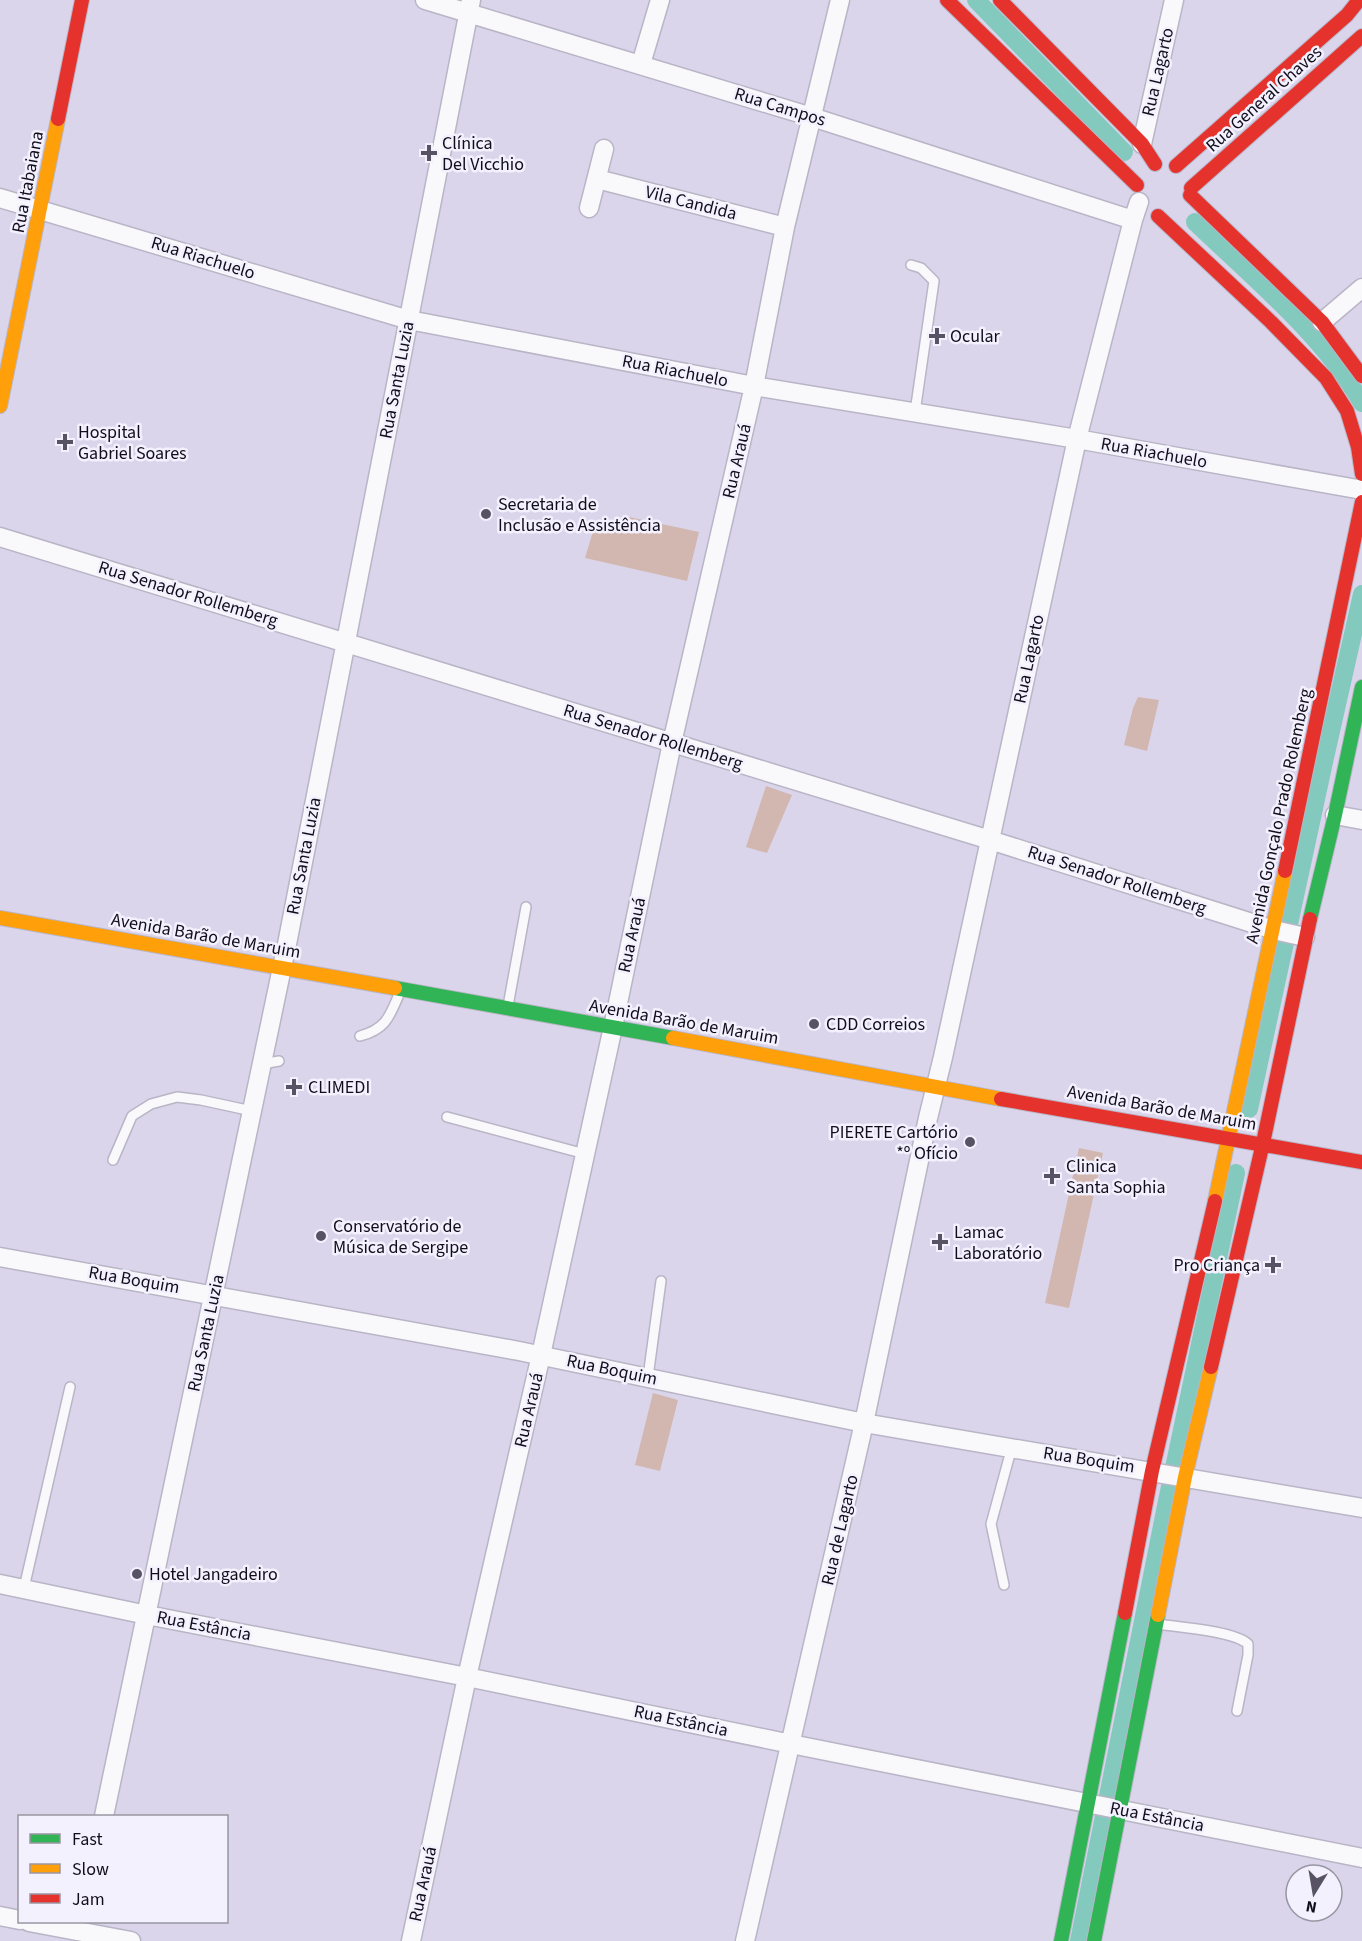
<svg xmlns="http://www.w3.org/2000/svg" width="1362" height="1941" font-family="'Source Sans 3',sans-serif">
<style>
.green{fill:#d2b7b0}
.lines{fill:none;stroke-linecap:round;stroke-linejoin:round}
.canal{stroke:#84c9be;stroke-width:18}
.lane-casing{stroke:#b9b5c6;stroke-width:12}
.street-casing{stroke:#b9b5c6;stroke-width:21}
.fast-casing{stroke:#b9b5c6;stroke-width:16}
.slow-casing{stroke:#b9b5c6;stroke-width:16}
.jam-casing{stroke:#b9b5c6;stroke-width:16}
.lane{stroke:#f9f9fc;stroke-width:9}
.street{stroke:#f9f9fc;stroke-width:18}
.fast{stroke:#30b455;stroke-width:14}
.slow{stroke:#ff9f0a;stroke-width:14}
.jam{stroke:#e5322d;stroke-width:14}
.poi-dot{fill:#575364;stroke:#f4f1fe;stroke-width:2}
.labels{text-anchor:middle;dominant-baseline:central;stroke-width:5;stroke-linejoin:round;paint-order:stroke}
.street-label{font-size:18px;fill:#110d1b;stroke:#f4f1fe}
.poi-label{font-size:18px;fill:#110d1b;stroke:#f4f1fe;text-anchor:start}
</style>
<rect width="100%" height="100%" fill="#dad5eb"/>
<path class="green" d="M629,517L699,532L687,581L585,558L596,521L624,527Z
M1138,697L1159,700L1147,751L1124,745L1133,708Z
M766,786L792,795L767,853L746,847Z
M1079,1148L1103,1153L1069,1308L1045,1303Z
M653,1393L678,1400L660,1471L635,1465Z"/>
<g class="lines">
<path class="canal" d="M976,0L1124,152
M1195,222C1251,276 1323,335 1362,403
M1249,1109L1324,762L1362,594
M1079,1941L1166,1506L1236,1173"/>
<g class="lane-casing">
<path id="lane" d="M911,265L921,268L934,281L915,412
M508,1006L526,907
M360,1036C387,1029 390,1015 400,992
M262,1064L279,1061
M447,1117L585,1154
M113,1160L132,1116L151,1104L177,1097L201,1100L252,1111
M648,1377L661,1281
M1004,1585L991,1524L1010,1454L1009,1447
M24,1588L70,1387
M1157,1624C1178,1627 1234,1631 1248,1644V1655L1237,1711"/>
</g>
<g class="street-casing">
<path id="street" d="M425,0L812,117L1133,220
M641,64L660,0
M1142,144L1174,0
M597,179L785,227
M0,198L409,320L754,386L1077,439L1362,490
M589,208L604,149
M1322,322L1362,288
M0,537L990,840L1274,930L1305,937
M1335,815L1362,820
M0,1257L519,1351L864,1423L1362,1508
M0,1584L147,1615L467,1677L791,1744L1362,1858
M104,1816L288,939L471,0
M0,1916L20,1920
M29,1922L131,1941
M411,1941L467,1677L541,1355L613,1027L672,743L754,386L785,227L840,0
M745,1941L864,1423L928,1118L943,1057L1077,439L1133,220L1139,202"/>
</g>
<g class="fast-casing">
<path id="fast" d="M1310,919L1335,815L1362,687
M395,988L673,1038
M1061,1941L1125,1613
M1094,1941L1158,1615"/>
</g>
<g class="slow-casing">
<path id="slow" d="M0,406L58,119
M0,918L395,988
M673,1038L1001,1099
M1215,1201L1285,871
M1158,1615L1185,1477L1211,1367"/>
</g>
<g class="jam-casing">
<path id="jam" d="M947,0L1137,185
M1000,0L1142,144L1155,164
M58,119L82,0
M1176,166L1347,15L1359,0
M1191,188L1362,36
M1190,195L1322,322L1362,376
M1158,216L1271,322L1326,378L1347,411L1358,447L1362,474
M1285,871L1362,502
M1001,1099L1362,1162
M1211,1367L1263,1143L1310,919
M1125,1613L1152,1471L1215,1201"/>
</g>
<use href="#lane" class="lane"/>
<use href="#street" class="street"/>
<use href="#fast" class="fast"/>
<use href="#slow" class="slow"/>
<use href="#jam" class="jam"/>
</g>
<g class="poi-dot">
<path d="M426 144h6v6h6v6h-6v6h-6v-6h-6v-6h6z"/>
<path d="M934 327h6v6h6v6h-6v6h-6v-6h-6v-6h6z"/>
<path d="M62 433h6v6h6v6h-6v6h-6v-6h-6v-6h6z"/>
<circle cx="486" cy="514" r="6"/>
<circle cx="814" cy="1024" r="6"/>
<path d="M291 1078h6v6h6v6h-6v6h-6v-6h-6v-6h6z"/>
<circle cx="970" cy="1142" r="6"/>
<path d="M1049 1167h6v6h6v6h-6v6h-6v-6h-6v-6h6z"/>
<circle cx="321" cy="1236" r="6"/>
<path d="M937 1233h6v6h6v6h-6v6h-6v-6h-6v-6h6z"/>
<path d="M1270 1256h6v6h6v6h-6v6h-6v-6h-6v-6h6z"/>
<circle cx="137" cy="1574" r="6"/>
</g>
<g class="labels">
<g class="street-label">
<text transform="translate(1158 72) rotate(-77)">Rua Lagarto</text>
<text transform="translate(1264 99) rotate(-42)">Rua General Chaves</text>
<text transform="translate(780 107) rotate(17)">Rua Campos</text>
<text transform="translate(28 182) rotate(-79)">Rua Itabaiana</text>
<text transform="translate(691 203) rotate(14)">Vila Candida</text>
<text transform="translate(203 258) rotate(17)">Rua Riachuelo</text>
<text transform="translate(675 371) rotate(11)">Rua Riachuelo</text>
<text transform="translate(397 380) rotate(-79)">Rua Santa Luzia</text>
<text transform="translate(1154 453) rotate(10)">Rua Riachuelo</text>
<text transform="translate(737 461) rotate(-77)">Rua Arauá</text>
<text transform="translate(188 594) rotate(17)">Rua Senador Rollemberg</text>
<text transform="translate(1029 659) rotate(-78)">Rua Lagarto</text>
<text transform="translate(653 737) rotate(17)">Rua Senador Rollemberg</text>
<text transform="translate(1279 816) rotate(-78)">Avenida Gonçalo Prado Rolemberg</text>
<text transform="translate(304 856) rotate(-79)">Rua Santa Luzia</text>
<text transform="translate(1117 880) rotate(18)">Rua Senador Rollemberg</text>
<text transform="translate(632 935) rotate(-78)">Rua Arauá</text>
<text transform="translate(206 936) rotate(10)">Avenida Barão de Maruim</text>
<text transform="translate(684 1022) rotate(10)">Avenida Barão de Maruim</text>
<text transform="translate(1162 1108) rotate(10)">Avenida Barão de Maruim</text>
<text transform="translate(134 1280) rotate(10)">Rua Boquim</text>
<text transform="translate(206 1333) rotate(-78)">Rua Santa Luzia</text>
<text transform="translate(612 1370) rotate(12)">Rua Boquim</text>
<text transform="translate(529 1410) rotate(-77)">Rua Arauá</text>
<text transform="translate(1089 1460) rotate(9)">Rua Boquim</text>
<text transform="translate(840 1530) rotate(-77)">Rua de Lagarto</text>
<text transform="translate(204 1626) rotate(11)">Rua Estância</text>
<text transform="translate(681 1721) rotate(12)">Rua Estância</text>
<text transform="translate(1157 1817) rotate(11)">Rua Estância</text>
<text transform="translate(423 1884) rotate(-78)">Rua Arauá</text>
</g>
<g class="poi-label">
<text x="442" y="143">Clínica<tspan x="442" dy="21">Del Vicchio</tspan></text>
<text x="950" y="336">Ocular</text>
<text x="78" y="432">Hospital<tspan x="78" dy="21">Gabriel Soares</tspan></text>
<text x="498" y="504">Secretaria de<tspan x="498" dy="21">Inclusão e Assistência</tspan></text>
<text x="826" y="1024">CDD Correios</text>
<text x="308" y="1087">CLIMEDI</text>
<text x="958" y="1132" text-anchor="end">PIERETE Cartório<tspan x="958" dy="21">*º Ofício</tspan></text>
<text x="1066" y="1166">Clinica<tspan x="1066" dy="21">Santa Sophia</tspan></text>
<text x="333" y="1226">Conservatório de<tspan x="333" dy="21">Música de Sergipe</tspan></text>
<text x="954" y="1232">Lamac<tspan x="954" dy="21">Laboratório</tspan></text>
<text x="1260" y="1265" text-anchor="end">Pro Criança</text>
<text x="149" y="1574">Hotel Jangadeiro</text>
</g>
</g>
<rect x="18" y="1815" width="210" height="108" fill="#f4f1fe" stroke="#9996a3" stroke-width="1.5"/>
<rect x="30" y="1834" width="30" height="9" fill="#30b455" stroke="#9996a3" stroke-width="1.5"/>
<text x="72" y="1845" font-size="18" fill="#110d1b">Fast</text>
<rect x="30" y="1864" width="30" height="9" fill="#ff9f0a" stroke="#9996a3" stroke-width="1.5"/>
<text x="72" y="1875" font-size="18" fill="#110d1b">Slow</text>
<rect x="30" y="1894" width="30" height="9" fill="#e5322d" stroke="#9996a3" stroke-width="1.5"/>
<text x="72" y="1905" font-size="18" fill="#110d1b">Jam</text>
<g transform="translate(1314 1893) rotate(191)"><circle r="28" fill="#f4f1fe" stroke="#9996a3" stroke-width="1.5"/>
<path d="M0-4.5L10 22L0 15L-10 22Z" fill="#575364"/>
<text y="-9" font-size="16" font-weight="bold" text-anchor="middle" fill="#110d1b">N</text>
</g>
</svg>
